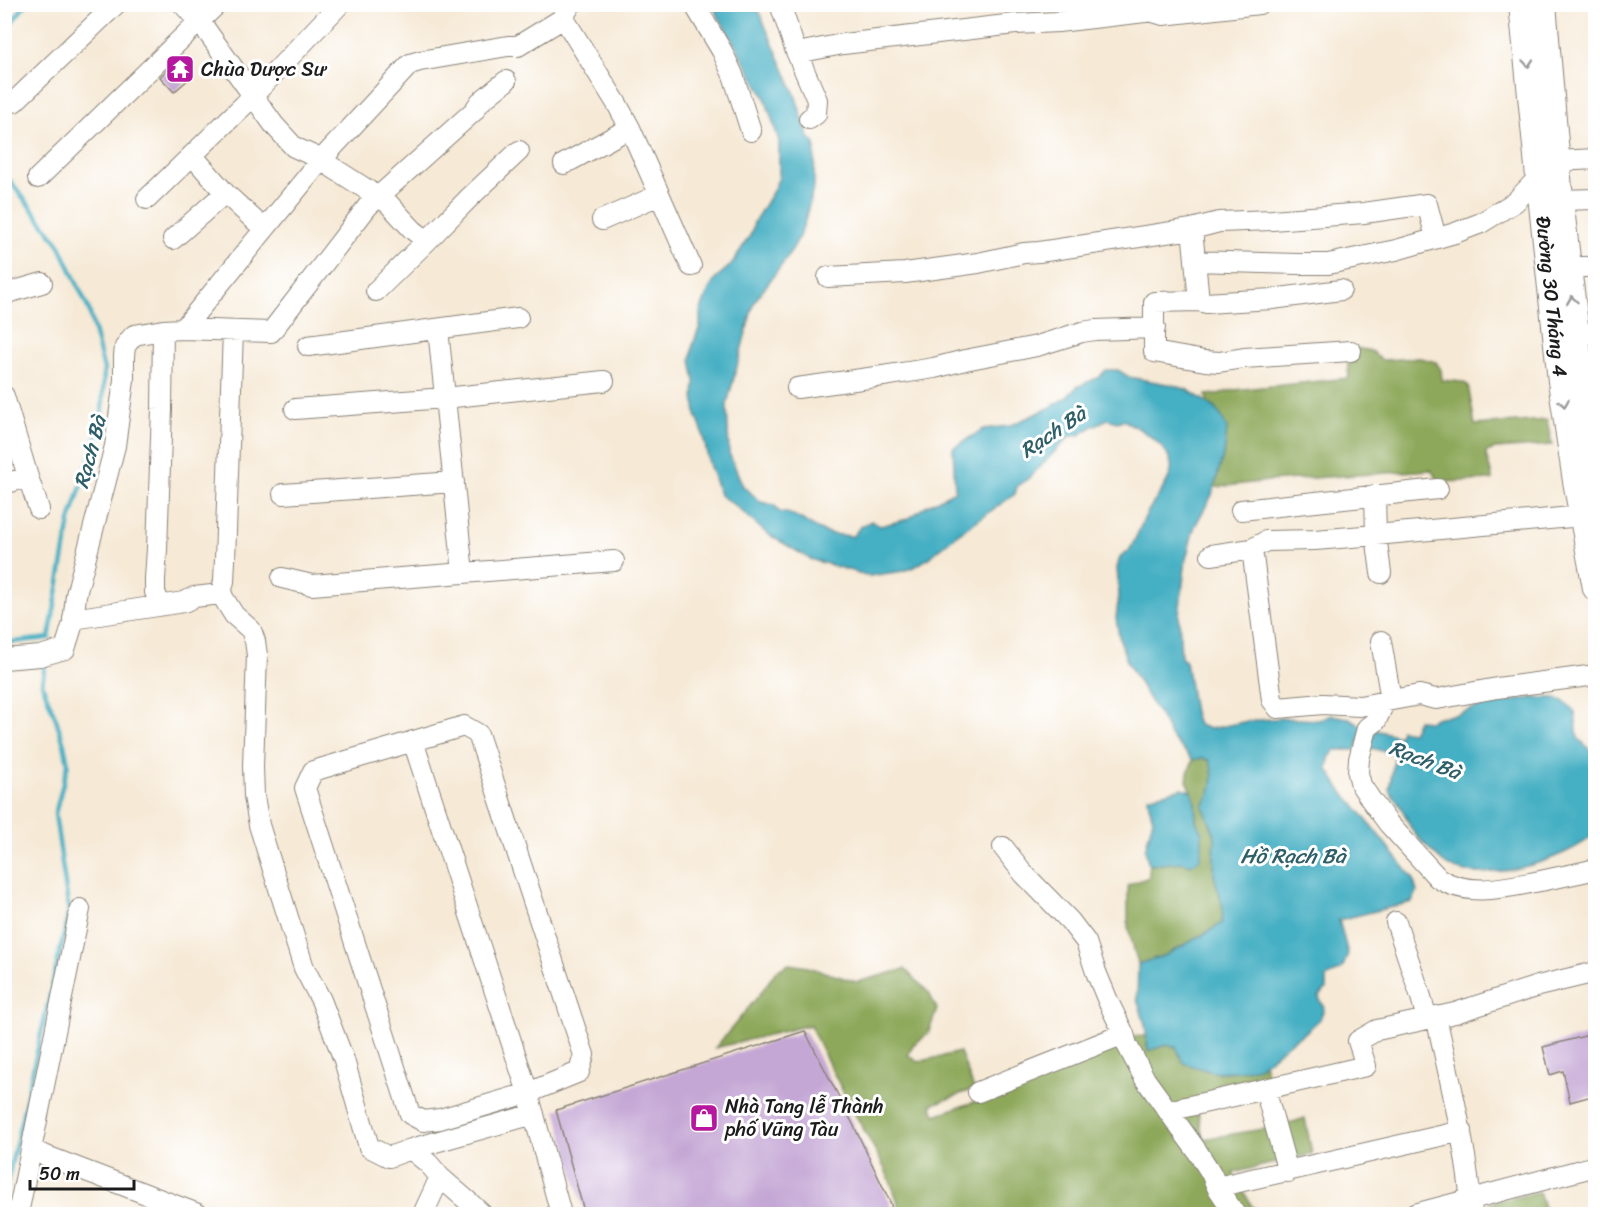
<svg xmlns="http://www.w3.org/2000/svg" width="1600" height="1219" font-family="Sriracha,sans-serif">
<style>
.forest{fill:#8da85a;stroke:#54623b;stroke-width:1.5}
.water{fill:#45afc3;stroke:#306670;stroke-width:1.5}
.lines{fill:none;stroke-linecap:round;stroke-linejoin:round}
.stream{stroke:#45afc3;stroke-width:4.5}
.building{fill:#c5a7d5}
.minor-casing{stroke:#898278;stroke-width:22}
.major-casing{stroke:#898278;stroke-width:28}
.minor{stroke:#fff;stroke-width:20}
.major{stroke:#fff;stroke-width:26}
.oneway{stroke:#999}
.labels{text-anchor:middle;dominant-baseline:central;stroke-width:6;stroke-linejoin:round;paint-order:stroke}
.poi-label{font-size:20px;fill:#1c1c1c;stroke:#fff;text-anchor:start}
.street-label{font-size:20px;fill:#1c1c1c;stroke:#fff}
.water-label{font-size:21px;font-style:italic;fill:#2e5e67;stroke:#fff}
</style>
<rect width="100%" height="100%" fill="#fff"/>
<filter id="ink" filterUnits="userSpaceOnUse"><feTurbulence type="fractalNoise" baseFrequency=".0167" numOctaves="2"/><feDisplacementMap in="SourceGraphic" scale="12" xChannelSelector="R" yChannelSelector="G"/><feConvolveMatrix kernelMatrix="1 2 1 2 8 2 1 2 1" color-interpolation-filters="sRGB"/></filter>
<filter id="wash" filterUnits="userSpaceOnUse"><feTurbulence type="fractalNoise" baseFrequency=".008" numOctaves="4" result="noise"/><feDisplacementMap in="SourceGraphic" scale="24" xChannelSelector="R" yChannelSelector="G"/><feGaussianBlur stdDeviation="1.35" result="paint"/><feColorMatrix in="noise" values="0 0 0 0 0 0 0 0 0 0 0 0 0 0 0 0 0 1.4 0 .05"/><feComposite in="paint" operator="in"/></filter>
<g filter="url(#wash)">
<rect width="100%" height="100%" fill="#f6e9d5"/>
<path class="forest" d="M1346,346L1371,351L1382,360L1420,358L1436,362L1441,370L1442,380L1462,382L1468,385L1475,425L1547,420L1552,445L1495,449L1486,452C1486,462 1492,469 1492,480L1440,482L1431,470L1268,481L1202,489L1211,426L1206,395L1218,394L1234,390L1349,378Z
M1203,758L1209,760C1216,776 1213,791 1203,806L1215,836L1214,856V875L1223,907L1222,923L1206,933L1166,955L1138,964L1128,927V885L1149,877V865L1181,862L1191,865L1202,833L1196,821L1195,803L1192,791L1187,781L1188,773L1193,760Z
M789,964L808,967L857,982L905,969L929,993L937,1009L928,1034L913,1045L908,1055L918,1062L960,1052L974,1089L931,1105L935,1115L1078,1067L1088,1044L1099,1038L1146,1036L1148,1051C1157,1048 1166,1043 1175,1047C1188,1052 1198,1065 1210,1071C1219,1075 1256,1069 1264,1063L1269,1083L1196,1100L1203,1139L1281,1126L1305,1118L1312,1154L1233,1173L1252,1206L1263,1214H901C892,1176 872,1145 853,1111C838,1082 823,1054 810,1025L715,1048L760,994L776,971Z
M1539,1192L1546,1214H1490L1489,1203Z"/>
<path class="water" d="M712,5H756L795,94L808,136L815,144L814,185L805,221L798,239L787,258L754,302L727,404L729,453L743,486L761,502L774,505L779,512C800,513 807,526 824,532C833,535 843,535 853,536L860,527L871,521L880,526L908,519L926,506L955,491L953,448L984,429L1009,426L1051,407L1067,397L1077,387L1099,377L1106,370H1118L1129,377L1173,385L1188,390L1214,407L1222,417L1227,429L1225,449L1212,495L1194,528L1186,559L1179,615L1181,658L1186,661L1194,712L1198,725L1210,729L1248,721L1283,718L1319,720L1332,715L1349,718L1363,726L1356,750H1335L1329,758L1328,770L1341,790L1357,808L1413,878L1417,892L1412,902L1339,920L1348,954L1342,969L1326,978V989L1319,997L1324,1008L1320,1019L1306,1032L1292,1041L1259,1067L1240,1071L1212,1072L1183,1063L1176,1047L1166,1045L1148,1051L1145,1024L1137,999L1138,964L1166,955L1206,933L1222,923L1223,907L1214,875V856L1215,835L1203,806C1213,791 1216,776 1209,760L1203,758L1193,760L1171,737L1160,715L1150,701L1127,662L1119,636L1116,618L1119,594L1117,568L1120,557C1122,555 1125,554 1128,552C1132,548 1142,523 1146,515C1153,501 1167,488 1171,471C1175,449 1140,428 1123,420L1117,422L1108,419L1093,426L1079,435L1070,436L1030,477L1017,487L1015,494L958,534L929,558L916,566L904,571L869,576L810,559L766,533L737,507L720,495L709,464L702,430L696,415L694,396L695,381L691,360L693,344L700,326V312L709,289L717,277L731,265L751,234L754,222L773,191L779,177V141L765,98Z
M1531,698H1555L1565,702L1575,712L1578,738L1595,755V834C1568,859 1476,889 1444,863C1436,856 1418,838 1412,830C1409,825 1407,818 1404,813C1400,805 1394,797 1389,790L1395,754L1370,748L1375,730L1399,736L1401,730L1412,732L1418,720L1430,721L1438,717L1454,715L1485,705Z
M1182,788L1192,791L1195,803L1196,821L1202,833V847L1200,859L1191,865L1181,862L1149,865L1145,850L1153,819L1149,805L1148,797Z"/>
<g class="lines">
<path class="stream" d="M508,4L521,6L525,4
M4,34L8,27L26,4
M4,173L59,244L89,310L104,370L102,420L70,521L49,638L13,642L4,640
M4,1196L69,912L55,814L68,764L64,744L56,719L42,684L45,664"/>
</g>
<g id="blocks">
<path class="building" d="M176,61L191,77L174,92L160,77Z
M805,1031L854,1126L891,1204L892,1215H585L556,1110Z
M1596,1033V1095L1570,1102L1563,1071L1550,1075L1543,1047Z"/>
</g>
</g>
<g filter="url(#ink)">
<use href="#blocks" fill-opacity="0" stroke="#898278" stroke-width="1.5"/>
<g class="lines">
<g class="minor-casing">
<path id="minor" d="M183,4L206,30L274,125L294,147L316,157L377,196L388,203L413,230L427,241
M694,4L722,51L733,75L751,131
M780,4L795,49L817,100L816,114L809,119
M1153,4L1156,13L1163,15L1259,4
M563,17L617,104L630,128L564,164
M797,53L843,44L1015,24L1058,22L1154,11
M14,102L116,4
M630,128L691,266
M192,155L225,193L264,229
M1557,161L1596,159
M38,178L217,4
M147,199L244,105L340,4
M1560,200L1596,199
M602,220L659,195
M1192,229L1199,301
M173,239L225,193
M1195,261L1297,264H1328L1396,250L1455,233L1481,223L1515,202L1539,177
M1568,267H1596
M828,277L905,273L978,263L1024,253L1039,252L1192,229L1219,222L1272,220L1364,213L1427,204L1436,238
M1341,290L1272,299L1206,303L1199,301L1154,302V352L1205,361L1219,362L1244,358L1351,351
M376,291L427,241L470,197L519,151
M4,294L42,283
M183,329L321,160L410,64L420,61L508,46H518L562,19L571,4
M438,329L463,573
M233,331L225,560L224,581L221,594L234,615L251,630L255,641L257,655L253,766L254,796L259,825L304,968L321,1000L344,1060L369,1147L389,1157L411,1149L429,1164L440,1177L470,1203L482,1214
M1576,333H1596
M308,346L518,318
M797,388L883,376L934,368L965,360L1037,346L1082,332L1095,330L1155,328
M4,396L28,477L39,509
M295,409L445,398L604,381
M4,484L28,477
M283,494L454,482
M1375,495L1376,535L1381,573
M1241,510L1438,489
M1252,549L1272,700L1278,708L1323,704L1360,706L1419,695C1426,696 1431,699 1437,699L1497,688L1596,675
M1211,555L1252,549L1266,541L1315,540L1376,535L1582,516L1596,517
M282,578L312,585L614,561
M160,605L155,592V579L157,549L162,409L163,330
M73,619L184,602L194,597L221,594
M1381,641L1391,700
M4,659L40,656L65,649L73,623L76,595L115,446L124,380V356L125,347L129,341L134,335L163,330L183,329L271,332L368,206L474,111L480,102L506,81
M1385,701L1376,721L1367,728L1359,759L1358,773L1361,785L1371,800L1388,823L1438,878C1467,897 1503,888 1535,882C1555,878 1575,874 1596,869
M464,726L478,734L584,1055L579,1072L528,1093L440,1119L423,1121L410,1114L305,788L313,771Z
M413,741L528,1093L561,1214
M1003,847L1024,874L1070,921L1086,942L1096,972L1108,1001L1124,1034L1127,1045L1145,1079L1197,1151L1211,1173L1217,1187L1235,1214
M1396,922L1421,997L1427,1019
M1436,1016C1450,1082 1467,1147 1472,1214
M1265,1089L1288,1172
M978,1092L1124,1034
M1168,1111L1366,1066L1358,1041L1377,1030L1455,1013L1538,986L1596,972
M411,1149L534,1114
M31,1150L198,1214
M1217,1187L1462,1131
M18,1214L80,909
M423,1214L440,1177
M1415,1214L1596,1166"/>
</g>
<g class="major-casing">
<g id="major">
<path id="s1" d="M1522,4L1539,177L1561,381L1576,481L1596,588"/>
<path d="M1543,4L1560,200L1576,333L1581,389L1596,483"/>
</g>
</g>
<use href="#minor" class="minor"/>
<use href="#major" class="major"/>
</g>
<defs><path id="oneway-chevron" d="M-2-3.5L2.5 0L-2 3.5" fill="none" stroke-width="1.6" stroke-linecap="round" stroke-linejoin="round" transform="scale(1.5)"/></defs>
<g class="oneway">
<use href="#oneway-chevron" transform="translate(1528 63) rotate(85)"/>
<use href="#oneway-chevron" transform="translate(1572 300) rotate(-98)"/>
<use href="#oneway-chevron" transform="translate(1564 403) rotate(81)"/>
</g>
</g>
<defs>
<g id="temple-square" transform="scale(1.5)"><rect x="-9" y="-9" width="18" height="18" rx="4" fill="#b5179e" stroke="#fff"/><path d="M0-6L5-2H3V0L6.5 2.5H4V6H1.5V3h-3V6H-4V2.5H-6.5L-3 0V-2H-5Z" fill="#fff"/></g>
<g id="shop-square" transform="scale(1.5)"><rect x="-9" y="-9" width="18" height="18" rx="4" fill="#b5179e" stroke="#fff"/><path d="M-5-2.5h2.3a2.7 3.5 0 0 1 5.4 0H5L5.5 6h-11ZM-1.5-2.5h3a1.5 2.3 0 0 0-3 0Z" fill="#fff"/></g>
</defs>
<g fill-rule="evenodd">
<use href="#temple-square" x="180" y="69"/>
<use href="#shop-square" x="704" y="1118"/>
</g>
<g class="labels">
<g class="poi-label">
<text x="201" y="69">Chùa Dược Sư</text>
<text x="725" y="1106">Nhà Tang lễ Thành<tspan x="725" dy="23">phố Vũng Tàu</tspan></text>
</g>
<g class="street-label">
<text stroke="none"><textPath href="#s1" startOffset="294">Đường 30 Tháng 4</textPath></text>
</g>
<g class="water-label">
<text transform="translate(1053 432) rotate(-34)">Rạch Bà</text>
<text transform="translate(90 452) rotate(-75)">Rạch Bà</text>
<text transform="translate(1425 760) rotate(21)">Rạch Bà</text>
<text x="1293" y="856">Hồ Rạch Bà</text>
</g>
</g>
<rect width="1600" height="1219" fill="none" stroke="#fff" stroke-width="24"/>
<path d="M30 1180v9h104v-9" fill="none" stroke="#1c1c1c" stroke-width="3"/>
<text x="39" y="1180" font-size="18" fill="#1c1c1c" stroke="#ffffff" stroke-width="4.5" paint-order="stroke">50 m</text>
</svg>
